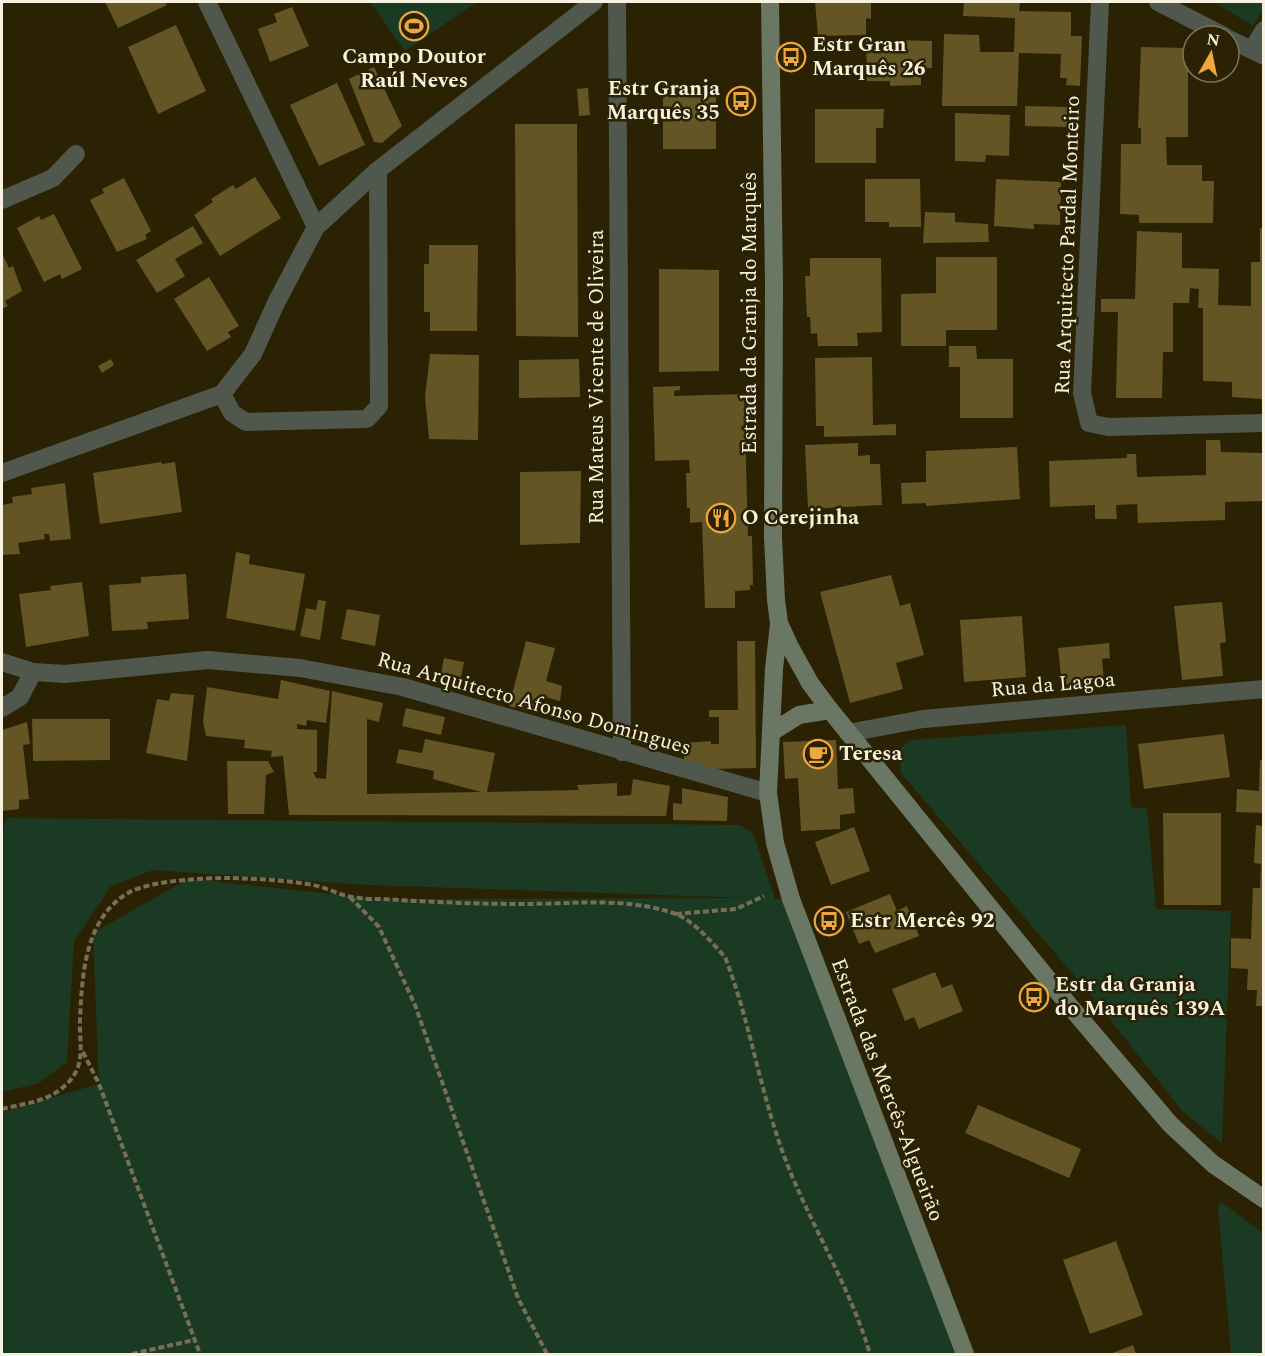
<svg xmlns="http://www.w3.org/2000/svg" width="1265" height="1356" font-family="Spectral,serif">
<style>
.green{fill:#1b3a23}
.building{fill:#635524}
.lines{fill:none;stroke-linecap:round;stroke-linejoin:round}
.path{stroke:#766f55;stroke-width:4;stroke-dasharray:6 3;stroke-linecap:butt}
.street{stroke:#50584d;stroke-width:18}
.secondary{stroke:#697764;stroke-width:18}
.labels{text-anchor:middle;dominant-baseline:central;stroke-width:5;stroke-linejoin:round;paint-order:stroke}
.poi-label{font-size:21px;font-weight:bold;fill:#f7f2e0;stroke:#2a2203;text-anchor:start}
.street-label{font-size:21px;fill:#f7f2e0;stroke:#2a2203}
</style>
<rect width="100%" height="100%" fill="#2a2203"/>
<path class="green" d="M370,2H477L405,51Z
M1214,2H1263V10L1253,26Z
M1126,725L1131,807L1147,808L1156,909L1231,911L1222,1143L1183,1112L1090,994L900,772L901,748L910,740Z
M6,818L740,825L753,833L775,899H791L965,1354H2V1112L99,1084L93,933L188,879L381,899L749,898L367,885L153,870L111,886L74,941L67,1062L39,1083L2,1092V839Z
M1221,1202L1263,1233V1354H1231L1218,1207Z"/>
<path class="building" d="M105,2H165L167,5L118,28Z
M815,2H871V19L866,18V35L818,36Z
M964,2H1020L1019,11L1071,12V36H1082L1080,86L1066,85L1067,78H1060L1061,54L1019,53L1017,106H942L944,34L979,35L980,52H1014L1015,18L963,16Z
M292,7L309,46L270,62L258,29L277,22L274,14Z
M176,25L206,91L158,114L128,47Z
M866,39L932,41V68H921V85L890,86V81H867Z
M1141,47L1188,48V137H1166L1167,165H1202V181H1214L1213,223H1139V215L1120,214L1121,144H1141V128H1138Z
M374,67L402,126L382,143L374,142L349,79Z
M337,83L365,145L319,166L290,105Z
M663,84L716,85V149H663Z
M588,88L590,115L579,116L577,89Z
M1025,106L1067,107V127L1025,126Z
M815,109H884L883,128H876V163H815Z
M955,113L1010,115L1009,156L986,155L985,162L955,161Z
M515,124H577L578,337L516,336Z
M255,177L281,218L220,256L194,215L213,202L211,199L233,185L236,189Z
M124,178L151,231L145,235L147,239L117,252L90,200L104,193L102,189Z
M865,179H920L921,227H889V222H865Z
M996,179L1061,182L1060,225L1034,224V229L994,226Z
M925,212L955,213V222L988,224L989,242L923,243Z
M54,214L82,269L62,279L60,274L44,282L17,228L39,216L41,220Z
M193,226L203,243L175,259L185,276L157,293L136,260Z
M1260,228H1263V399L1232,397V382L1203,381V308H1198L1199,289L1190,288L1189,303H1173V352H1163L1162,398H1116L1118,312H1101V299H1135L1137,231L1182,233V268L1219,269L1218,305L1251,306V262H1260Z
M429,245H478L477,331H430V312H424V264H429Z
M2,253L9,268L13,266L22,291L5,301L8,306L2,309Z
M936,257H997V330H946V346H901V294L936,293Z
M810,258H881L882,332L857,333L858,346H818L817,333L811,334L810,317H807L805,276H810Z
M659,269L719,270V371L659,372Z
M209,277L239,326L228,332L231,337L207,351L174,299Z
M949,346H976L977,359H1013V418H960V367H949Z
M430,354L479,355L478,440L429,439L425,397Z
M872,357L873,425L896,424V435L824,437V426H816L815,358Z
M111,359L114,365L102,373L98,366Z
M579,359L580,397L519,398V360Z
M680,386V390L674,391V396L744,394L748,536H752L753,585H750V590L735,591V608H705L702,522L690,523V508H687L686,473H690L689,460L655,461L653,387Z
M1206,440H1220L1221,452L1263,453V501L1225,502V520L1138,523L1137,504L1116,505L1117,519H1095V505L1050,507L1049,461L1127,458V454H1136L1137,477L1206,475Z
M858,443V456L870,455V464H880L882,505L808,509L805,445Z
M1017,447L1020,499L926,506V503L902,504L901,483L926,482V451Z
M161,462L162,464L175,462L182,512L100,524L93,473Z
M581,471L580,543L520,545V472Z
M65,483L71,539L50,541L49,534H44L45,539L18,543L20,554L2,555V505L13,503L12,497L32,494L31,488Z
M236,552L250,555L249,564L305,574L295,631L226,618Z
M186,574L189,619L147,622L148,629L112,631L109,585L141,583V577Z
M891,575L900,606L910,603L924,655L896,663L903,689L850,703L820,592Z
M82,582L89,636L26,647L19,594L51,590L50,586Z
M318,600L326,601L320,640L300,636L306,608L316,610Z
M1222,602L1226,642L1220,643L1223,676L1182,680L1174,606Z
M347,609L380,615L375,646L341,639Z
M1022,616L1026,677L964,682L960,620Z
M526,641L555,648L546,681L562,686L560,701L542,696L537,713L509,706Z
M737,641H755L756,768L712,769L684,763V743L711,741V744H719V717H709V710H738Z
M1109,643L1110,658L1102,659L1104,680L1062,685L1058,648Z
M444,658L464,662L459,688L452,686L453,681L440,679Z
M281,680L330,691L326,723L307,720L306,726L297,724V729L317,730V772H313L316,778L326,779L332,691L383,703L379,722L367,719V794L481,792L433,779L434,771L396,763L399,749L422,753L425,739L495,753L487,792L579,790L577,785L617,783V796L631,795L633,779L670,786L666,816L289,815L283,756L271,757L272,751L244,748L245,740L206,736L203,722L207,687L278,699Z
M171,693L194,695L187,761L146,753L157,699L169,701Z
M406,708L445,717L441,735L402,726Z
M32,719H110V760L33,761Z
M27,722L30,744L23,745L29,799L19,800V809L2,811V730Z
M1224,734L1230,777L1144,789L1138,744Z
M836,740L838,789L853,788L855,813L840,815V829L801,831L798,778L785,779L783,742Z
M1260,760H1263V813L1236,812L1237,789L1259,791Z
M227,761H268L274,772L266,775L264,814H228Z
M682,788L728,797L727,821L673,820V803L682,804Z
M1163,813H1221V905H1164Z
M1256,825L1263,826V1006H1256L1257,990H1247L1248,969L1231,968V938L1251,939L1253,888H1260L1261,864L1254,863Z
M854,827L870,871L831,885L815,842Z
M890,894L897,911L907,906L919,936L875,953L869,940L859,944L846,912Z
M935,972L942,988L952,984L963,1011L919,1029L914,1017L905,1021L892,989Z
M978,1105L1081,1149L1069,1178L965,1133Z
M1116,1241L1143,1315L1090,1334L1063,1260Z
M1133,1345L1136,1354H1110Z"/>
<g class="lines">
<path class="path" d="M350,897L379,927L415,1005L518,1298L547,1354
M676,914L736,909L764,896
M83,1052L99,1084L200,1354
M2,1109C21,1104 45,1102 61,1089C88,1068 79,1047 80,1019C82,975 85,918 128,893C151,880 205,878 231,878C258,879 286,880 313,885C324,887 336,893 347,896C359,899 372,899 383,899C430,902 477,904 524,904C573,904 625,897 673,913C694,920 710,941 725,957C752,1026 761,1101 790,1171C815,1232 851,1290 870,1354
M132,1354L194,1340"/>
<path class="street" d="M207,2L316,227
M617,2L622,752
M1100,2L1082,393L1089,423L1108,427L1264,423
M1158,2L1224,36
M1229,39L1264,56
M1252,50L1264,30
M2,200L53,178L76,154
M222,394L232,413L246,422L367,419L379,406L378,170
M2,473L222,394L253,354L276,303L316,227L378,170L594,2
M2,662L33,672L65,674L208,660L300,668L403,687L768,793
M2,708L20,697L33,672
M848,733L923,719L1264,689"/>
<path class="secondary" d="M770,2L774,283L773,537L776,600L779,623L789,645L810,683L830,710L1068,1004L1170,1124L1213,1164L1264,1199
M779,624L774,669L768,793L775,843L791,899L965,1354
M772,732L799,715L830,710"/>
</g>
<defs>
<g id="stadium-ring" transform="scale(1.5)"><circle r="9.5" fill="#2a2203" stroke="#f0a63e" stroke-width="1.5"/><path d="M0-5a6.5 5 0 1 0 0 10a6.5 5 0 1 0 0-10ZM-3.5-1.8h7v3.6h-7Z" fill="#f0a63e"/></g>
<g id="bus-ring" transform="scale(1.5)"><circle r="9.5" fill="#2a2203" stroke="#f0a63e" stroke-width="1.5"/><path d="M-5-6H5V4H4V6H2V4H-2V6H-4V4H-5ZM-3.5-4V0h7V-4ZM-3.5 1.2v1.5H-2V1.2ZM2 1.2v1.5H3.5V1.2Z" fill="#f0a63e"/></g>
<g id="restaurant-ring" transform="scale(1.5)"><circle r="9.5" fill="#2a2203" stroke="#f0a63e" stroke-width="1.5"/><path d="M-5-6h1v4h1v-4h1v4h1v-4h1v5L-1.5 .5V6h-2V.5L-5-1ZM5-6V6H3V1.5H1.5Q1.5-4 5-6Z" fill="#f0a63e"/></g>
<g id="cafe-ring" transform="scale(1.5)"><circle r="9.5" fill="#2a2203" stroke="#f0a63e" stroke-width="1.5"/><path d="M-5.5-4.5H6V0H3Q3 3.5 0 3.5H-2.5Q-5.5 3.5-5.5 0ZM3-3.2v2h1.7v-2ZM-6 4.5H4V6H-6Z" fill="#f0a63e"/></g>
</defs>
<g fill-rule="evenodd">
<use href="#stadium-ring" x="414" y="26"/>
<use href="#bus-ring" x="791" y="57"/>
<use href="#bus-ring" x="741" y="101"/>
<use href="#restaurant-ring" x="721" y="518"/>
<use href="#cafe-ring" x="818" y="754"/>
<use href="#bus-ring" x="829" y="921"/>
<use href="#bus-ring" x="1034" y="997"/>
</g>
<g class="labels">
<g class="poi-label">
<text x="812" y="45">Estr Gran<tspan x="812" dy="24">Marquês 26</tspan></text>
<text x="414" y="57" text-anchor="middle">Campo Doutor<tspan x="414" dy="24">Raúl Neves</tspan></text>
<text x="720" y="89" text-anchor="end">Estr Granja<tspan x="720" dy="24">Marquês 35</tspan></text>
<text x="742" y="518">O Cerejinha</text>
<text x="839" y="754">Teresa</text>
<text x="850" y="921">Estr Mercês 92</text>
<text x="1055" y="985">Estr da Granja<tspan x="1055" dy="24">do Marquês 139A</tspan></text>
</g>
<g class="street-label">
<text transform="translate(1068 245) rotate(-88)">Rua Arquitecto Pardal Monteiro</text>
<text transform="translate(750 313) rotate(-90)">Estrada da Granja do Marquês</text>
<text transform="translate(597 377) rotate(-90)">Rua Mateus Vicente de Oliveira</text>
<text transform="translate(1053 685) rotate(-5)">Rua da Lagoa</text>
<text transform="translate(534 704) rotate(16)">Rua Arquitecto Afonso Domingues</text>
<text transform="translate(887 1090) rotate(69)">Estrada das Mercês-Algueirão</text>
</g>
</g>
<rect width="1265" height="1356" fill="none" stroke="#f7f2e0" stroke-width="6"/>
<g transform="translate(1211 54) rotate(9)"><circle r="28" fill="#2a2203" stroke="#7c755b" stroke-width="1.5"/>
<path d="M0-4.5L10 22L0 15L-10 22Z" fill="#f0a63e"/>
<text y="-9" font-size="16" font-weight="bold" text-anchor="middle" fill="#f7f2e0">N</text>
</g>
</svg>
